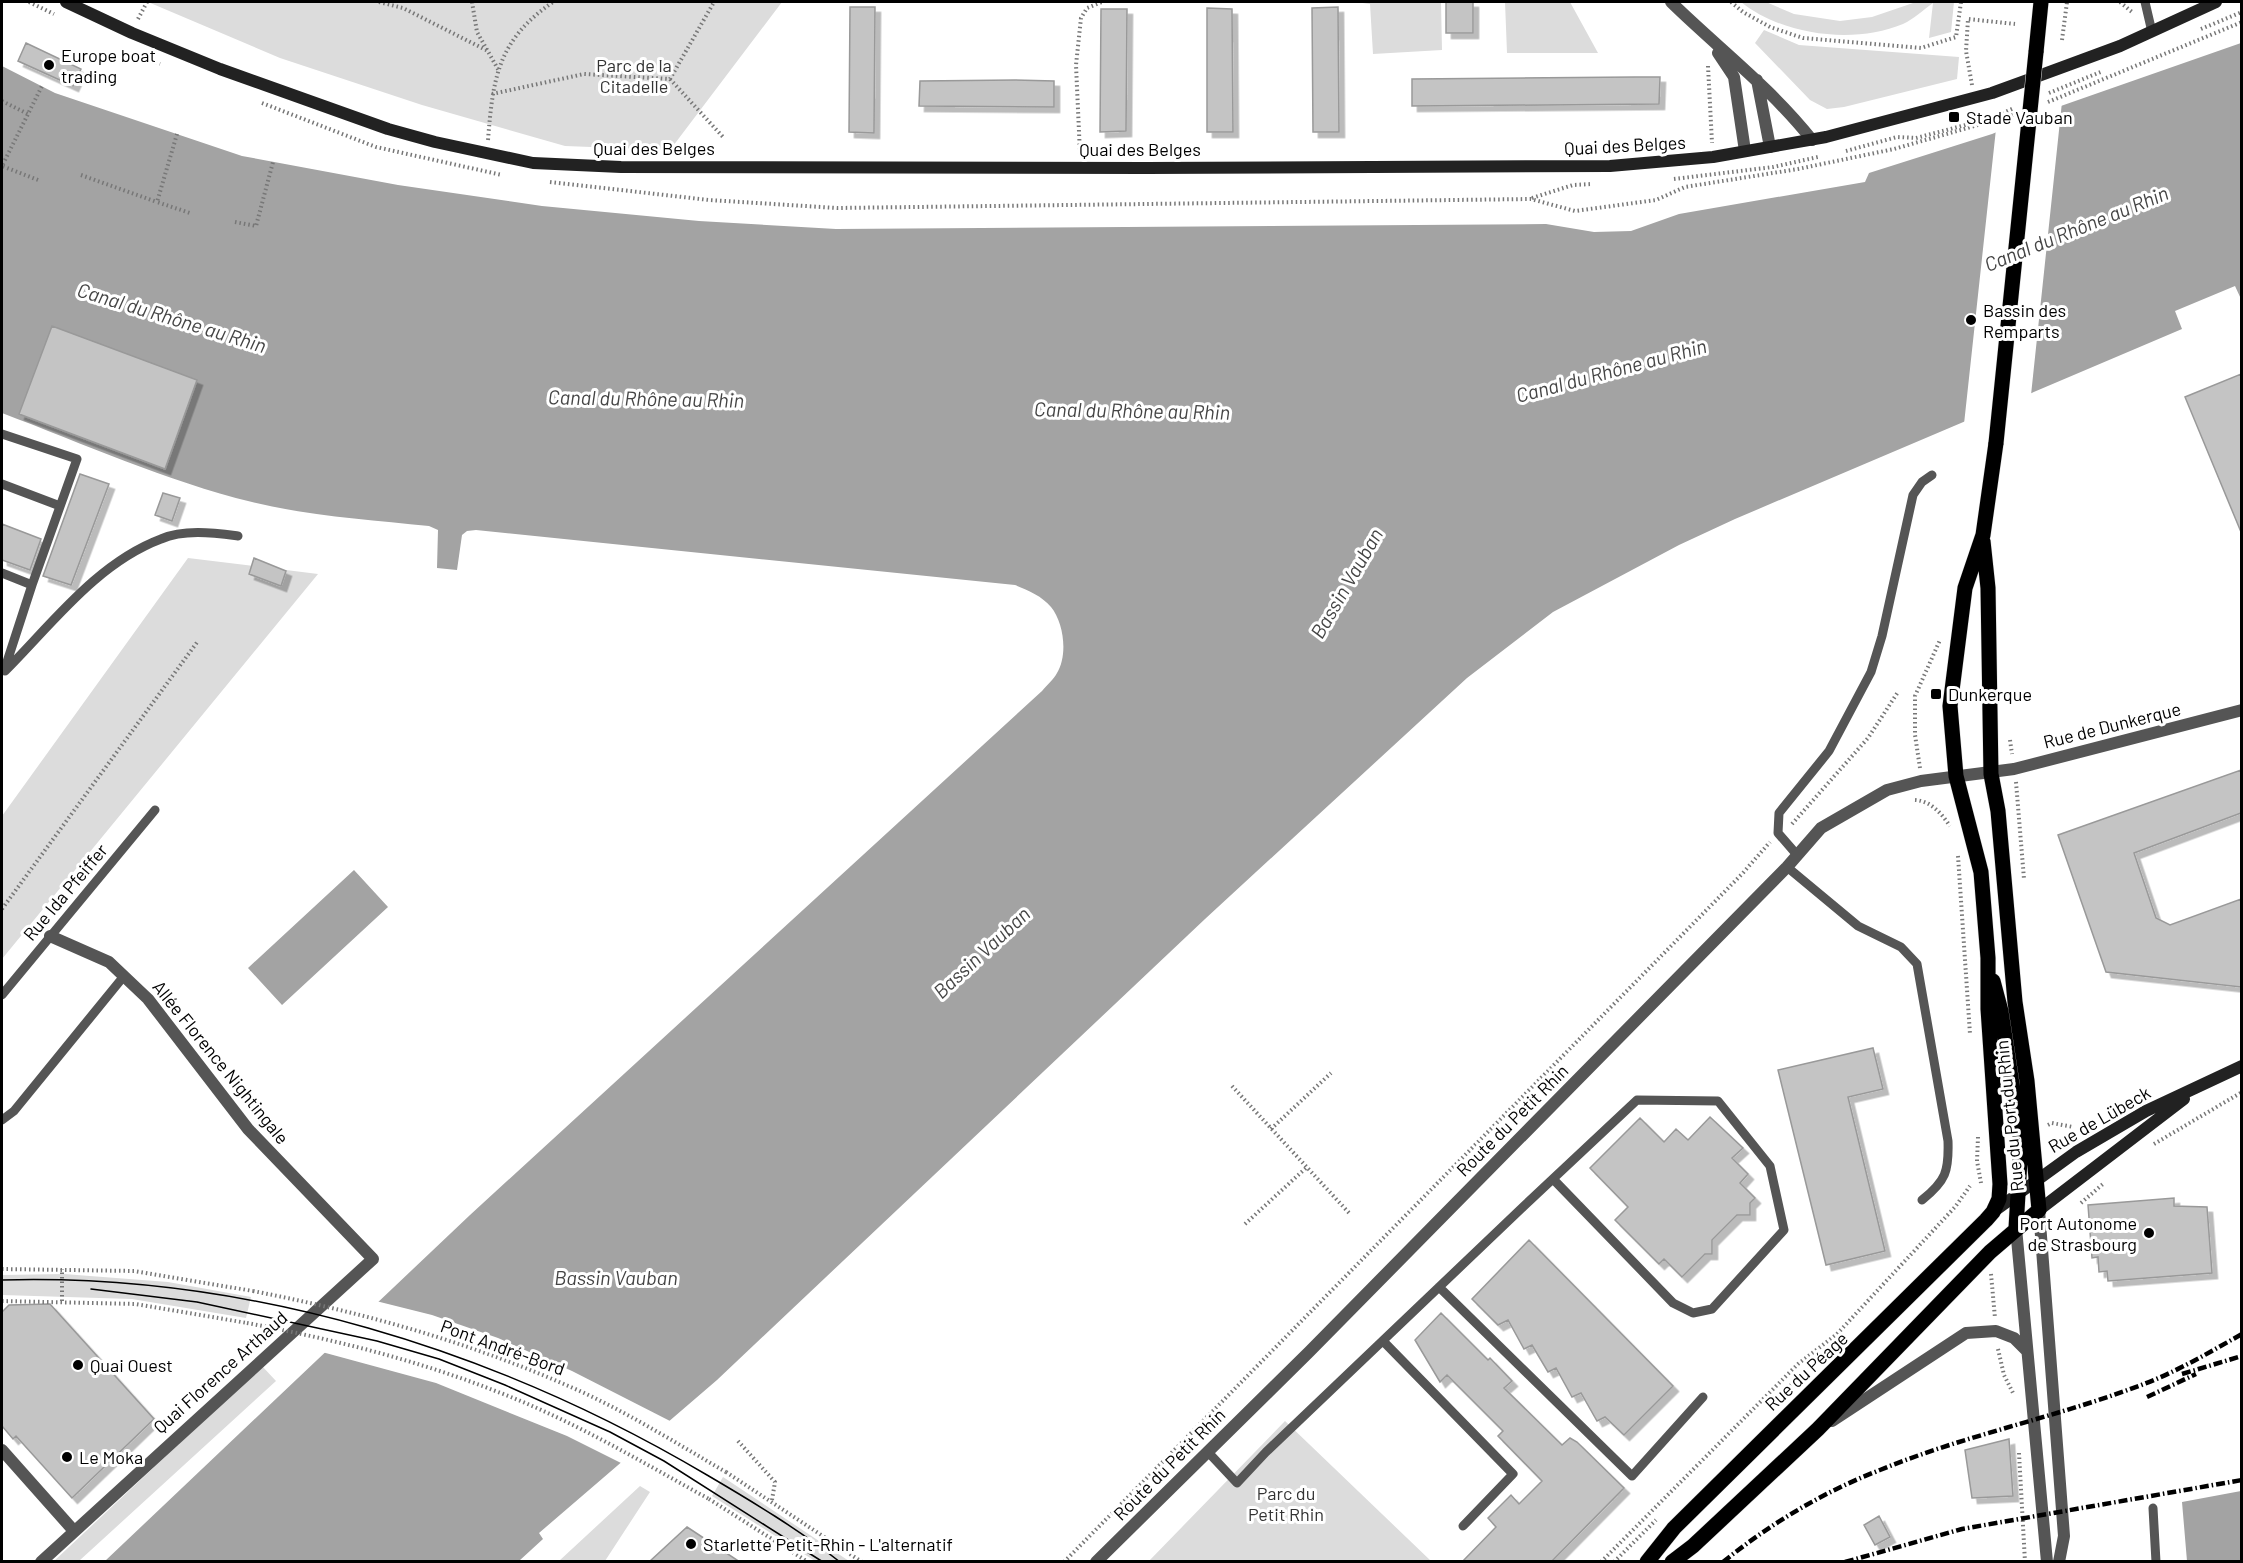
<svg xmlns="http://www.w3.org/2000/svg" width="2243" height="1563" font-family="Barlow,sans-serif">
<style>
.green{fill:#dcdcdc}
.water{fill:#a3a3a3}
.pier{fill:#fff}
.building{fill:#c4c4c4;stroke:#999;stroke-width:1.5;filter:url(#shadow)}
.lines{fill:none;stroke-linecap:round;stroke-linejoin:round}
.primary-casing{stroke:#dbdbdb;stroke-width:16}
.path{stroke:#777;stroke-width:4;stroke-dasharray:1.5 3;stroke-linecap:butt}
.service{stroke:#555;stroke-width:9}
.minor{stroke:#555;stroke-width:12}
.secondary{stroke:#222;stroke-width:12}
.primary{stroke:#000;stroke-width:15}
.tram{stroke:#000;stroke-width:1.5}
.rail{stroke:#000;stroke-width:4.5;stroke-dasharray:9 3 1.5 3;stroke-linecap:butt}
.primary-bridge-casing{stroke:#dbdbdb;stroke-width:16;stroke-linecap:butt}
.path-bridge{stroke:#777;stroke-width:4;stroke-dasharray:1.5 3;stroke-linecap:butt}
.primary-bridge{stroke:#000;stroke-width:15}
.poi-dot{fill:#000;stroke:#fff;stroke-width:2}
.labels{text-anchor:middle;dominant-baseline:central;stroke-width:6;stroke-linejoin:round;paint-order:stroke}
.poi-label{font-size:18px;fill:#000;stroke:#fff;text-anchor:start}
.park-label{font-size:18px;fill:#333;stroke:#fff}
.street-label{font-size:18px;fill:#000;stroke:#fff}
.water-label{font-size:20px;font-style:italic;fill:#444;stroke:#fff}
</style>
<defs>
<filter id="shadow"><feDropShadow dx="5.5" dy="5.5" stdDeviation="0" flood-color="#0004"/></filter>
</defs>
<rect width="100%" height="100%" fill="#fff"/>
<path class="green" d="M148,2H782L670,150L565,146L422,105L280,58Z
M1355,2H1441L1442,50L1373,54L1370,4Z
M1505,2H1570L1598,53H1507Z
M1741,2H1766L1794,14L1840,21L1872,17L1916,2H1954L1951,32L1929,38L1933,3C1923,10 1914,19 1903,24C1853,45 1782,35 1741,2Z
M1764,30L1799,45L1959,57L1957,79L1844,107L1827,109L1810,100L1755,43Z
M188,558L318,574L2,959V816Z
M64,1274L168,1282L251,1297L246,1318L132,1299L2,1295V1275Z
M262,1366L276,1381L79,1561L53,1562Z
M1285,1421L1431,1561L1148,1562Z
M723,1477L849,1561H815L712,1496Z
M640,1486L650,1492L605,1561H559Z"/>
<path class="water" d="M2241,43V299L2235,286L2175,311L2182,329L1735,519L1679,545L1553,612L1467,678L1205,919L717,1380L539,1533L543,1539L519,1561H105L470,1215L1042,691C1047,685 1054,679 1057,673C1068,655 1064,623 1051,607C1042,596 1028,590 1015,585L476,530L467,531L462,535L457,570L437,568L438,530L429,526C370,520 309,516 252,502C166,481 84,444 2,413V66L55,93L242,156L398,185L542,206L699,221L836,229L1546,224L1594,232L1631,231L1679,214L1865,182L1869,173L1992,134L2058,107Z
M354,870L388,907L282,1005L248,968Z
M2241,1491V1561H2187L2182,1502Z"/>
<path class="pier" d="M2062,102L2031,395L1964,424L1996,129Z
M376,1301L432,1315L498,1338L572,1371L672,1422L623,1464L567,1436L436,1383L322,1352Z"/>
<path class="building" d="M1446,2H1473V33H1446Z
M850,7H875L874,133L849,132Z
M1338,7L1339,132H1313L1312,8Z
M1207,8L1232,9L1233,132H1207Z
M1101,9H1127L1126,131L1100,132Z
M26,43L81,69L73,86L18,61Z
M1635,77H1660L1659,104L1412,106V79Z
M1015,80L1054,81V107L919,106L920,81Z
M52,326L197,380L165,469L19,414Z
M2241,374V532L2185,397Z
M80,474L109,484L71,585L43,576Z
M163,493L180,498L172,521L155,515Z
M2,524L41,539L30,570L2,560Z
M254,558L286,571L281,586L249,574Z
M2241,770V813L2134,853L2156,918L2170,925L2241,899V987L2106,972L2058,835Z
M1873,1048L1883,1089L1848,1097L1885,1251L1826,1265L1778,1070Z
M1710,1117L1743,1148L1732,1158L1748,1174L1740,1183L1755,1198L1750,1203V1215H1737L1712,1240V1254H1705L1682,1277L1664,1259L1659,1264L1615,1220L1628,1207L1590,1168L1640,1118L1664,1142L1676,1129L1688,1140Z
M2174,1198V1206L2207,1207L2212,1273L2108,1281L2107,1271L2099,1272L2098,1257L2092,1258L2088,1205Z
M1529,1240L1673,1386L1624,1435L1605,1417L1597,1421L1581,1393L1572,1397L1556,1368L1548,1372L1532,1345L1524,1349L1508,1320L1498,1325L1472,1299Z
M50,1304L154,1419L72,1498L16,1436L13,1439L2,1426V1312L9,1305Z
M1441,1313L1488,1360L1490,1358L1512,1381L1504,1388L1562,1445L1570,1438L1577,1442L1624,1488L1551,1562H1462L1496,1527L1488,1518L1511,1495L1519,1504L1542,1481L1498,1436L1503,1431L1447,1375L1440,1382L1415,1340Z
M2009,1439L2013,1496L1972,1498L1965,1450Z
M1879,1516L1890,1537L1875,1545L1864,1525Z
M687,1527L740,1562H649Z"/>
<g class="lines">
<g class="primary-casing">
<path id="primary" d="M2036,52L2041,2
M1993,981L2001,1011L2021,1143L2016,1228
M1647,1562L1674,1528L1986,1220L1993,1212L1999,1199L2000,1184L1988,1009V958L1981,872L1956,776L1950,706L1965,588L1983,535L1996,443
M1672,1562L1693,1546L1818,1429L1990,1252L2039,1210L2027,1081L2015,1002L1998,811L1991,774L1988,588L1983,541"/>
</g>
<path class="path" d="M29,2L54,14
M379,2L403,8L488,51
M472,2L477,32L499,71
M1731,2L1743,12L1770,27L1803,38L1921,48L1956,37L1961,2
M2120,2L2132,12
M138,19L147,2
M2201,29L2242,12
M2062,40L2067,2
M139,55L160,64
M1708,66L1712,143
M670,79L723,137
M1972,85L1966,51L1968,19L2015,24
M2049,93L2103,71
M492,94L584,74L670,79L714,2
M2,101L28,114
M2048,102L2242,22
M262,103L376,147L502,175
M177,134L157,202L190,213
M488,140C493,77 498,40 553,2
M1846,151L1897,137L1916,138L1992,118L2014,108
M1080,154L1076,65L1081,18L1087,8L1102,2
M81,175L157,202
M1674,179L1773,167L1818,157
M38,180L2,166L42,86
M550,182L709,200L837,208L1531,199L1575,211L1656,200L1685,187L1798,169L1894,149L2013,115
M1532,198L1573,185L1592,184
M235,222L256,226L273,162
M2010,740L2012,754
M1920,768L1915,735V696L1940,640
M2016,782L2024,879
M1915,800C1931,801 1941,813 1950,826
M1792,824L1868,738L1898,692
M1958,856L1970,1034
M2,909L198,641
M1232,1086L1350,1214
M2048,1125L2052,1123L2073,1127
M1271,1129L1331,1073
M1978,1137L1977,1161L1981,1183
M2154,1144L2242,1092
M2081,1203L2103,1184
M1245,1224L1307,1167
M2,1269L134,1271L253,1291
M1991,1274L1995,1318
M2,1301L136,1304L247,1323
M62,1301V1269
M1998,1349L2004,1375L2014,1395
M1768,1408L1803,1373
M738,1441L775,1482L772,1500
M2019,1453L2025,1562
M726,1472L862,1562
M709,1499L808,1562
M1064,1562L1742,874L1770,842
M1601,1562L1798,1364L1837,1334L1955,1207L1970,1186
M1614,1562L1656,1520"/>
<path class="service" d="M2145,2L2152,32
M2,434L77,459L32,585L2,573
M2,484L60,506
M5,668L32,585
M5,671C52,624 97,563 161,539C184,529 214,533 238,536
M1798,856L1778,833L1779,813L1829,751L1871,672L1882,636L1913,495L1922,482L1932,475
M1787,867L1858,926L1901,947L1917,964L1948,1141C1949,1171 1946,1181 1922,1200
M2,995L155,810
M2,1120L14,1111L124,976
M1439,1287L1632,1476L1703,1397
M1383,1341L1513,1474L1463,1526
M1207,1451L1237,1483L1266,1452L1524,1206L1637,1100L1718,1101L1770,1166L1784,1230L1712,1309L1693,1313L1673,1303L1553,1179
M2153,1508L2156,1562"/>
<path class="minor" d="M1671,2C1718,48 1771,88 1812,140
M1718,53L1734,77L1745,151
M1757,80L1770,147
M2039,1210L2064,1536L2059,1562
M2016,1228L2047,1562
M1832,1421L1966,1333L1996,1331L2014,1338L2026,1350
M2,1450L74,1531
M41,1562L373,1259L248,1129L148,999L109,962L50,936
M1096,1562L1309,1352L1787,867L1821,828L1887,790L1921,781L2014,769L2242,710"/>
<path class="secondary" d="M66,2L132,33L220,69L388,129L435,142L533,163L621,167L1146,168L1610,166L1713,157L1826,137L1992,93L2120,46L2216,2
M2039,1210L2184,1099
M1993,1212L2076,1152L2146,1111L2242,1066"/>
<use href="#primary" class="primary"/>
<path class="tram" d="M2,1280C249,1273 496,1350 707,1475C753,1502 798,1529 840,1562
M91,1289L197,1302L377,1341L439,1359L505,1385L610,1432L664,1461L823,1562"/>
<path class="rail" d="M2182,1374L2242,1356
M2147,1397L2196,1374
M1723,1562C1770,1524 1823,1492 1880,1470C1965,1435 2058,1417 2144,1384C2178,1371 2210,1352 2242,1334
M1845,1562L1962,1529L2242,1480"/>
<g class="primary-bridge-casing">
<path id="primary-bridge" d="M1996,443L2036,52"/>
</g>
<path class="path-bridge" d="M253,1291C360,1312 466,1341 566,1385C621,1408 674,1442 726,1472
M247,1323C332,1339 417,1360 498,1392C572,1420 640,1461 709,1499"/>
<use href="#primary-bridge" class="primary-bridge"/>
</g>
<g class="poi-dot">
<circle cx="49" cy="65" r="6"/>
<rect x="1948" y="111" width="12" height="12" rx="3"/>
<circle cx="1971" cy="320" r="6"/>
<rect x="1930" y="688" width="12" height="12" rx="3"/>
<circle cx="2149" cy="1233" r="6"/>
<circle cx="78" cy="1365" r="6"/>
<circle cx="67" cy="1457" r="6"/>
<circle cx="691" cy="1544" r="6"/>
</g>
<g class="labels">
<g class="poi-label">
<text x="61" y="55">Europe boat<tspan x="61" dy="21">trading</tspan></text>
<text x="1966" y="117">Stade Vauban</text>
<text x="1983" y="310">Bassin des<tspan x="1983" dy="21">Remparts</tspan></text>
<text x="1948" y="694">Dunkerque</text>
<text x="2137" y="1223" text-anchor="end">Port Autonome<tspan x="2137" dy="21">de Strasbourg</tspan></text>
<text x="90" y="1365">Quai Ouest</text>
<text x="79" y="1457">Le Moka</text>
<text x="703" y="1544">Starlette Petit-Rhin - L'alternatif</text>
</g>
<g class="park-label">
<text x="634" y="65">Parc de la<tspan x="634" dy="21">Citadelle</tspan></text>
<text x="1286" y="1493">Parc du<tspan x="1286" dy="21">Petit Rhin</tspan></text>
</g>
<g class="street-label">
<text transform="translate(1625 145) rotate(-3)">Quai des Belges</text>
<text x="654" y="148">Quai des Belges</text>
<text x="1140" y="149">Quai des Belges</text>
<text transform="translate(2112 725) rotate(-14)">Rue de Dunkerque</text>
<text transform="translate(65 892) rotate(-50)">Rue Ida Pfeiffer</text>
<text transform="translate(221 1062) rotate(51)">Allée Florence Nightingale</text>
<text transform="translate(2009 1116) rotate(-96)">Rue du Port du Rhin</text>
<text transform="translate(2099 1119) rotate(-30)">Rue de Lübeck</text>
<text transform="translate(1512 1120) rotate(-45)">Route du Petit Rhin</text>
<text transform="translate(503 1347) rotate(20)">Pont André-Bord</text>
<text transform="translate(1806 1371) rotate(-43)">Rue du Péage</text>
<text transform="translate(220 1372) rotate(-42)">Quai Florence Arthaud</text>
<text transform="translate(1169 1464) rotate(-45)">Route du Petit Rhin</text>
</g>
<g class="water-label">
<text transform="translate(2076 228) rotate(-22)">Canal du Rhône au Rhin</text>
<text transform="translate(172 317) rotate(17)">Canal du Rhône au Rhin</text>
<text transform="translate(1611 370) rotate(-15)">Canal du Rhône au Rhin</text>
<text transform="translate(646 398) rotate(1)">Canal du Rhône au Rhin</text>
<text transform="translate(1132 410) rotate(1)">Canal du Rhône au Rhin</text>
<text transform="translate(1346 583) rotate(-60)">Bassin Vauban</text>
<text transform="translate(981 952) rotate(-43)">Bassin Vauban</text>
<text x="616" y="1277">Bassin Vauban</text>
</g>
</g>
<rect width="2243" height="1563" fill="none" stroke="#000000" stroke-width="6"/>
</svg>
